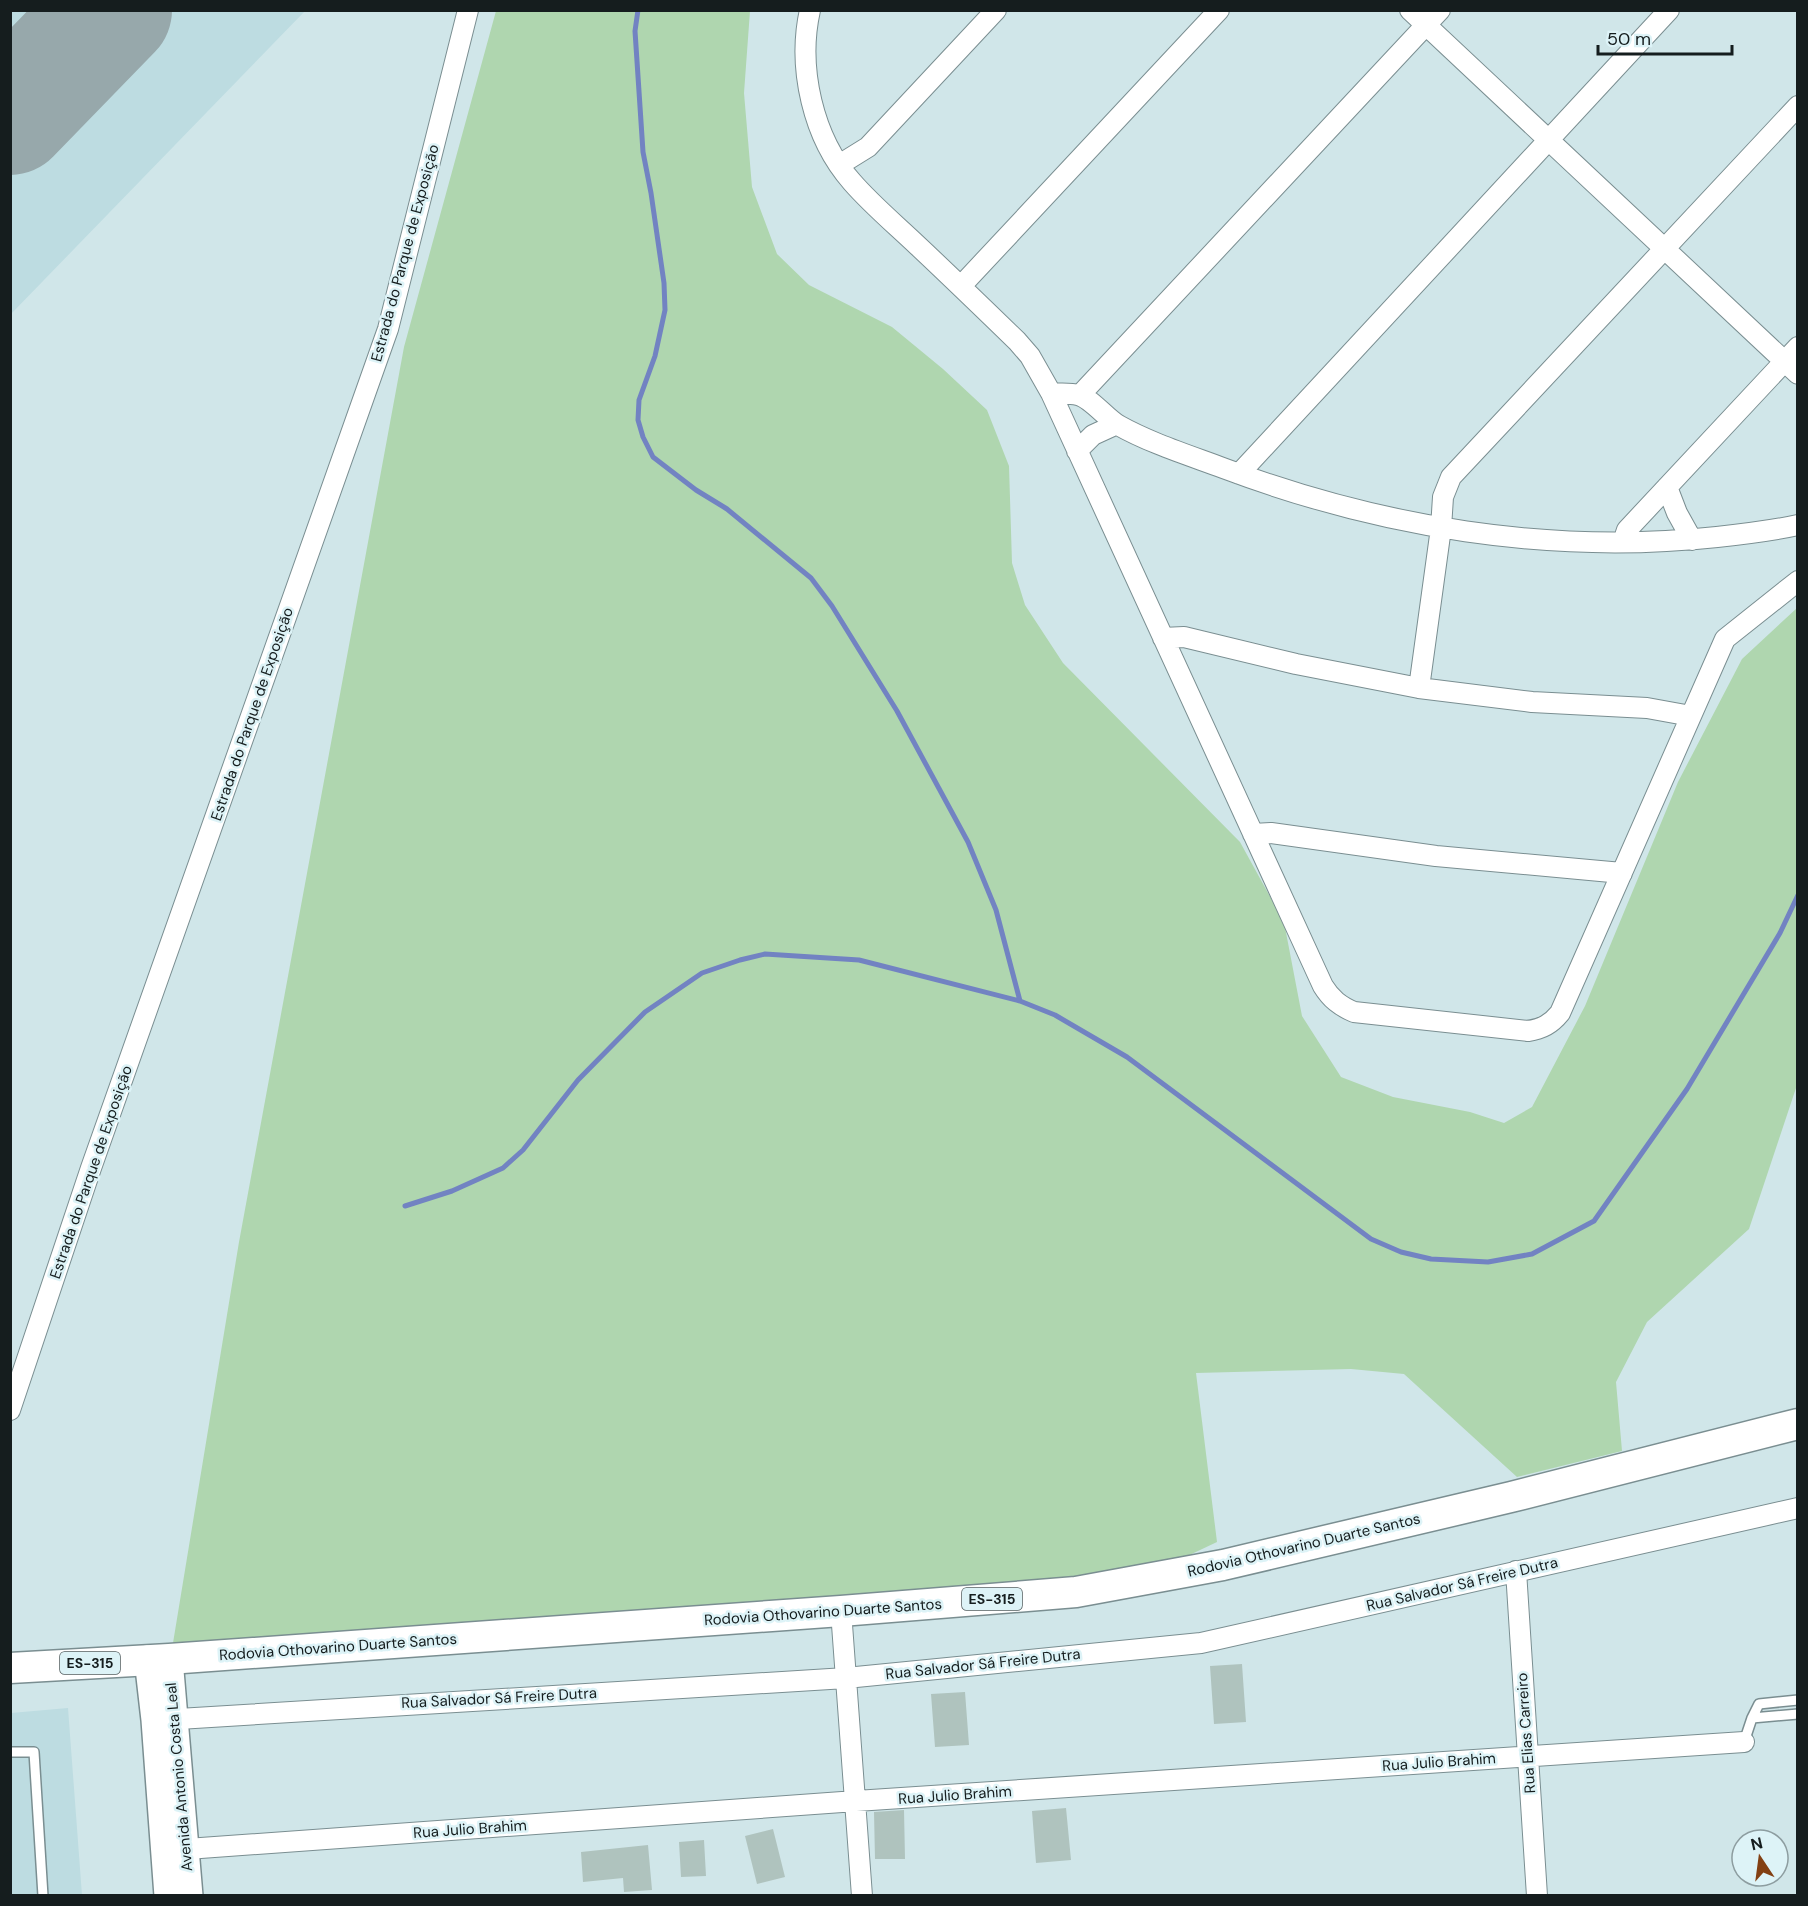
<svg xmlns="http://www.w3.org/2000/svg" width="1808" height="1906" font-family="'DM Sans',sans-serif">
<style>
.built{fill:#bddce1}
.green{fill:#afd6af}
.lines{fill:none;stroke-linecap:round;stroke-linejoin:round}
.stream{stroke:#7283c2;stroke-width:5}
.runway{stroke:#97a8ab;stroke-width:120}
.building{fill:#afc3be}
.lane-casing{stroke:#7a8e91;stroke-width:12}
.street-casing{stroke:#7a8e91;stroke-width:22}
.secondary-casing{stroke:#7a8e91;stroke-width:30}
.primary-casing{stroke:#7a8e91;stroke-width:33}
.lane{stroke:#fff;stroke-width:9}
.street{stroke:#fff;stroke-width:20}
.secondary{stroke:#fff;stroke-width:27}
.primary{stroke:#fff;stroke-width:30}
.labels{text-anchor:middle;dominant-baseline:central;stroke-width:5;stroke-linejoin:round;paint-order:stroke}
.shield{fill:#ddf3f7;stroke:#515d5f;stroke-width:1.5}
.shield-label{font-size:14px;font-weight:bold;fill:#151d1e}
.street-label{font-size:15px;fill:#151d1e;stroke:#ddf3f7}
</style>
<rect width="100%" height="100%" fill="#d0e6e9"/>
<path class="built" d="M11,10L305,11L11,314L10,11Z
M68,1708L82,1895L11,1896V1713Z"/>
<path class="green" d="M496,11H750L744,93L752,187L777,254L809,285L892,327L943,369L987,410L1009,466L1012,563L1025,605L1063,663L1240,842L1284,922L1302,1016L1341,1077L1393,1097L1470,1112L1504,1123L1532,1107L1585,1006L1678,782L1742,659L1797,608V1085L1749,1229L1647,1322L1616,1382L1622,1451L1517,1477L1404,1374L1351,1369L1196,1373L1217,1542L1181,1559L1081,1577L1004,1586L173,1643L239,1242L404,347Z"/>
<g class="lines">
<path class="stream" d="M638,10L635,31L643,152L651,193L664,283L665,310L655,356L639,400L638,420L643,437L653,457L696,490L727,509L811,578L832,606L897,711L968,842L996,910L1020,1001
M405,1206L452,1191L503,1168L523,1150L578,1080L645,1012L702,973L740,960L765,954L859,960L1020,1001L1055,1015L1127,1057L1371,1239L1401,1252L1431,1259L1488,1262L1532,1254L1594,1221L1687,1089L1780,933L1798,895"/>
<path class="runway" d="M10,115L112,10"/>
</g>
<path class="building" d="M1242,1664L1246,1722L1214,1724L1210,1666Z
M965,1692L969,1745L935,1747L931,1694Z
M1066,1808L1071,1860L1036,1863L1032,1811Z
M904,1810L905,1859H875L874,1812Z
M773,1829L785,1877L757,1884L745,1836Z
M704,1840L706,1876L681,1877L679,1842Z
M648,1845L652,1890L624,1892L623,1878L583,1882L581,1852Z"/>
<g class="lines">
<g class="lane-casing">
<path id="lane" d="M1752,1718L1798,1714
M1744,1742L1752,1718L1759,1704L1798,1700
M10,1752H34L43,1896"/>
</g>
<g class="street-casing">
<path id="street" d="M810,10C797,68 813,138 852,182C872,205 896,225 918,246C951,277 984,309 1017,341L1030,356L1051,393L1323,986C1331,999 1340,1006 1354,1012L1528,1031C1542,1029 1551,1024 1560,1013L1725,639L1798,581
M1410,10L1798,374
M839,165L868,147L996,10
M961,286L1219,10
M1051,393C1060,394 1070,393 1078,395C1091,398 1106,418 1118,425C1150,443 1188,455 1223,468C1380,527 1549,555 1717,537C1744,534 1771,531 1798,525
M1080,395L1440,10
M1077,451L1093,435L1117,424
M1239,474L1669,10
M1667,487L1677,513L1692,540
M1623,542L1627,530L1798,347
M1163,638L1184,637L1296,664L1419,688L1532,702L1647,708L1691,716
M1419,688L1441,528L1443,497L1451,477L1798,106
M1253,834L1271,833L1436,856L1622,873
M10,1410L91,1168L388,329L468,10
M1516,1571L1537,1896
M841,1611L862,1896
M162,1720L846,1678L1201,1643L1798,1508
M173,1850L856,1801L1744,1742"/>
</g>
<g class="secondary-casing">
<path id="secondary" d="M148,1659L155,1720L168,1896
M169,1659L189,1896"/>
</g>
<g class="primary-casing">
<path id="primary" d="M10,1668L169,1659L841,1611L1076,1592L1223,1565L1511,1497L1798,1424"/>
</g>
<use href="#lane" class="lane"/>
<use href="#street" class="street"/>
<use href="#secondary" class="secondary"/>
<use href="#primary" class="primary"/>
</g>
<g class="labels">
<g class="shield">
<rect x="962" y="1588" width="60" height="22" rx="4.5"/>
<rect x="60" y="1652" width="60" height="22" rx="4.5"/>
</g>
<g class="shield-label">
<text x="992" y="1599">ES-315</text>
<text x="90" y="1663">ES-315</text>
</g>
<g class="street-label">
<text transform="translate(405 253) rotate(-75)">Estrada do Parque de Exposição</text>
<text transform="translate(252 714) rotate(-71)">Estrada do Parque de Exposição</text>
<text transform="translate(91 1172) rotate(-71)">Estrada do Parque de Exposição</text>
<text transform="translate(1304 1545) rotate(-13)">Rodovia Othovarino Duarte Santos</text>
<text transform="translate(1462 1584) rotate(-13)">Rua Salvador Sá Freire Dutra</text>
<text transform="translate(823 1612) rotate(-4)">Rodovia Othovarino Duarte Santos</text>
<text transform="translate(338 1647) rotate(-4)">Rodovia Othovarino Duarte Santos</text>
<text transform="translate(983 1664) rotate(-6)">Rua Salvador Sá Freire Dutra</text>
<text transform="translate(499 1698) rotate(-3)">Rua Salvador Sá Freire Dutra</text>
<text transform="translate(1526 1733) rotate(-94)">Rua Elias Carreiro</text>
<text transform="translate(1439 1762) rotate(-4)">Rua Julio Brahim</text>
<text transform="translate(179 1777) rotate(-95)">Avenida Antonio Costa Leal</text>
<text transform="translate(955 1795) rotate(-4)">Rua Julio Brahim</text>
<text transform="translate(470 1829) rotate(-4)">Rua Julio Brahim</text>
</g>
</g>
<rect width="1808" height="1906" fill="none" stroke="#151d1e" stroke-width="24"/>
<g transform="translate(1760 1858) rotate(347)"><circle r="28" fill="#ddf3f7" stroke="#8d9da0" stroke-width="1.5"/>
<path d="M0-4.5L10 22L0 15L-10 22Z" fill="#834013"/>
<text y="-9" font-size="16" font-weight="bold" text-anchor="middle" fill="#151d1e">N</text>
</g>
<path d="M1598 45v9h134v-9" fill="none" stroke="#151d1e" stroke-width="3"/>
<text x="1607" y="45" font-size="18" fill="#151d1e" stroke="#ddf3f7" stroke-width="4.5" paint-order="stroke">50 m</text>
</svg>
